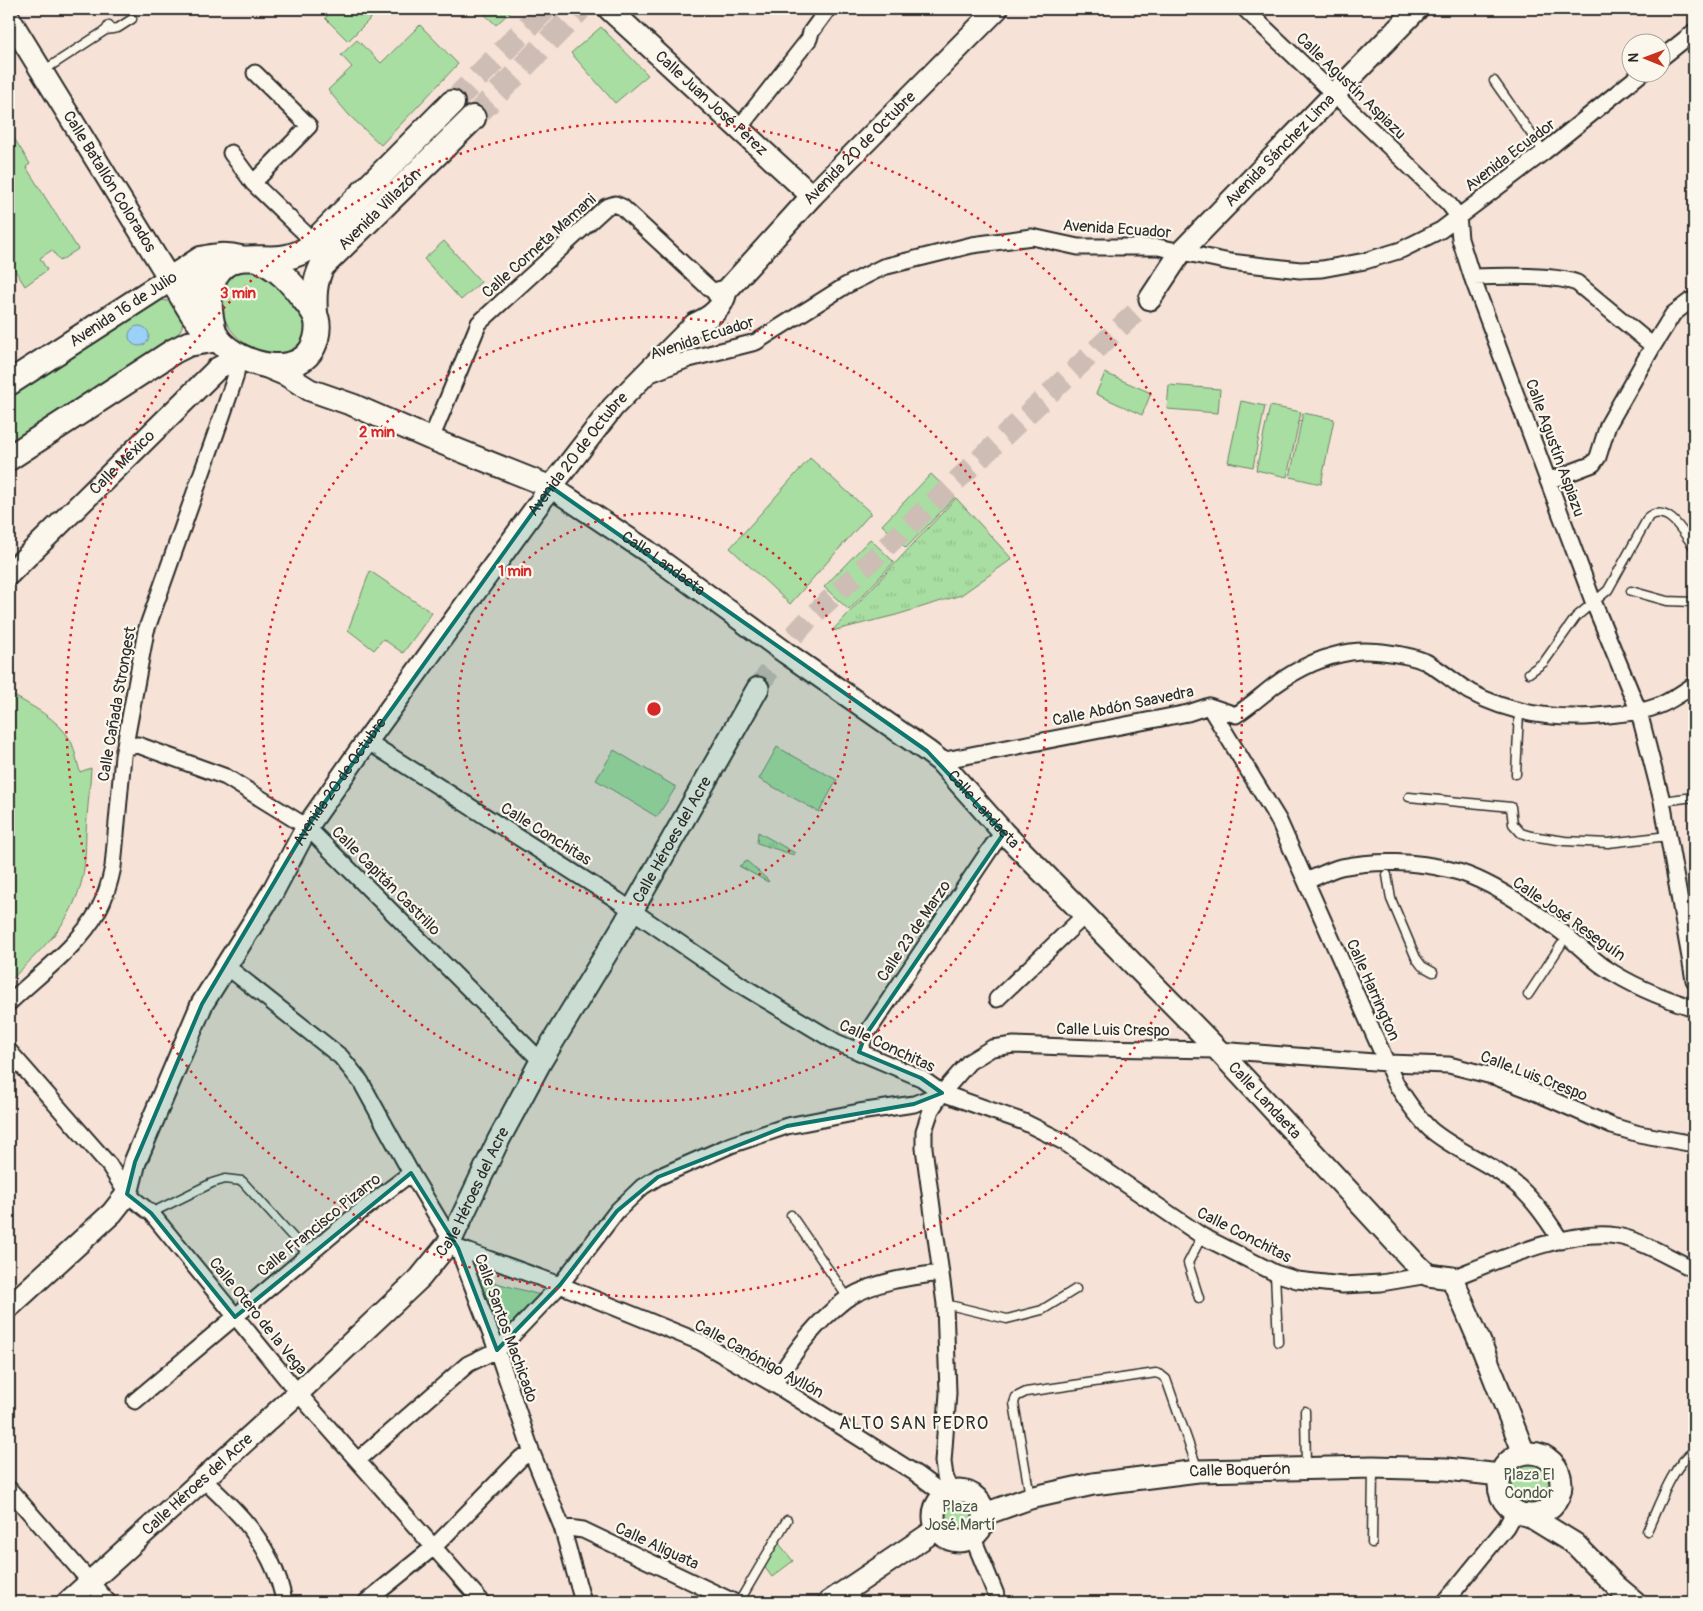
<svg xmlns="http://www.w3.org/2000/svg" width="1703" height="1611" font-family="Pangolin,sans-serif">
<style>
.grass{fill:url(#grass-tufts);stroke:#6a8466}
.park{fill:#a8dea1;stroke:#6a8466}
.water{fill:#9bd1f9;stroke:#6e8fa7}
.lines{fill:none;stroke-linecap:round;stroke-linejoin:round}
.secondary-tunnel{stroke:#cdbdb4;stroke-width:21;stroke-dasharray:21 11;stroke-linecap:butt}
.primary-tunnel{stroke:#cdbdb4;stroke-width:24;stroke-dasharray:24 12;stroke-linecap:butt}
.lane-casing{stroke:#2b2b2b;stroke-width:11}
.street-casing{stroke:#2b2b2b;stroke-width:19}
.secondary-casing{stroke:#2b2b2b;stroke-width:25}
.primary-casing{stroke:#2b2b2b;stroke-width:28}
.lane{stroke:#fbf7ec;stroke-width:8}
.street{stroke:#fbf7ec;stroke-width:15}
.secondary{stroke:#fbf7ec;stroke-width:21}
.primary{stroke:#fbf7ec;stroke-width:24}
.marked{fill:#0f766e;fill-opacity:0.2;stroke:#0f766e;stroke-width:4;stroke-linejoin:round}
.ring{fill:none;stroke:#d62828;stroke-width:2.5;stroke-dasharray:2.5 5}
.labels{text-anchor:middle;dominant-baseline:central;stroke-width:4.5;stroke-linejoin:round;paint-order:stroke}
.street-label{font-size:16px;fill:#2b2b2b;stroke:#fbf7ec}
.park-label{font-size:16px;fill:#4a5848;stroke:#fbf7ec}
.neighbourhood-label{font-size:18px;letter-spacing:1px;fill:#2b2b2b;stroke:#fbf7ec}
.centre{fill:#d62828;stroke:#fbf7ec;stroke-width:2.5}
.ring-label{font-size:15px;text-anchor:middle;font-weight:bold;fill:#d62828;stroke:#fbf7ec;stroke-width:4.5;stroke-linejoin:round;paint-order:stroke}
</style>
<defs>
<pattern id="grass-tufts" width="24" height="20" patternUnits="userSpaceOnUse" patternTransform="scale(1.25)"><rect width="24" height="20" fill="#a8dea1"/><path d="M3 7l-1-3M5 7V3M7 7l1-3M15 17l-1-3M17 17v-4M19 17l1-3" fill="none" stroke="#91bf8b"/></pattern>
</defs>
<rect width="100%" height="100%" fill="#f6e2d6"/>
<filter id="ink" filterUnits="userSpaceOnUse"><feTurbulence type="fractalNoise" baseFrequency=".02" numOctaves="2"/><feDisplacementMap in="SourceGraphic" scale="10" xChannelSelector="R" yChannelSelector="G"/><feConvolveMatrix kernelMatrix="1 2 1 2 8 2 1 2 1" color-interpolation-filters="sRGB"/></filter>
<g filter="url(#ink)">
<path class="grass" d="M956,498L1012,559L961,595L896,615L832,631Z
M758,832L795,853L794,855L757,843Z
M747,861L769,881L768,882L739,866Z"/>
<path class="park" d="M335,9H380L348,41L325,18Z
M479,9H513L496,25Z
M420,25L458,64L381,145L349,115L328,90L352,67L341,55L357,40L381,63Z
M601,27L648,75L615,103L571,53Z
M9,130L30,164L26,167L78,249L60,261L52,250L40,258L47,270L25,286L9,261Z
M444,241L481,282L461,300L424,259Z
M248,269C259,271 272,274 280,281C285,284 288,292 291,297C295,304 302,312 305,320C309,335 296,352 282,354C247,358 212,321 222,287C224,282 225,278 230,275C235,271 242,270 248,269Z
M157,299L172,302C183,317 188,323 174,339L9,447V394Z
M1105,373L1151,393L1142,415L1096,394Z
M1169,385L1220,389L1218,413L1167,409Z
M1241,401L1265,406L1253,467L1228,462Z
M1270,406L1301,412L1287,477L1256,470Z
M1303,413L1334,419L1321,484L1290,477Z
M810,458L871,513L790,604L730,548Z
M931,474L955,497L906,548L882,525Z
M870,539L894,562L849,610L824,587Z
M370,571L432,613L403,653L383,639L374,650L348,630Z
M9,693C31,706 58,718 71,741C75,750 77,762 80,772L91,768C90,789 87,811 86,832C85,860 86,876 74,903C62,932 34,956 12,979L9,976Z
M777,747L837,780L819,812L759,779Z
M614,750L676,787L657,817L596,780Z
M478,1278L544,1296L500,1337Z
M1508 1484a21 21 0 1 1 42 0a21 21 0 1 1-42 0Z
M943 1516a17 17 0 1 1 34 0a17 17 0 1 1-34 0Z
M777,1541L793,1561L772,1577L763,1565Z"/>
<path class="water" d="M129 336a10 10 0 1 1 20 0a10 10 0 1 1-20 0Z"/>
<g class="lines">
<path class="secondary-tunnel" d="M758,688L788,642L809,619L1150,299"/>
<path class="primary-tunnel" d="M452,103L545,9
M473,118L580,9"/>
<g class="lane-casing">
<path id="lane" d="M106,30L118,28L132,19
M43,71L106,30L109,25
M1494,81L1544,152
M1631,591L1667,601L1694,602
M1529,673L1544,662L1576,617L1608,590L1649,516C1670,505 1683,533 1694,547
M1516,774L1519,712
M1409,797L1511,807L1513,824L1521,833L1531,836L1565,841L1608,843L1668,836
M1662,801L1694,797
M1387,875L1391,899L1416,958L1422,966L1433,972
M1528,995L1561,945
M151,1213L212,1183L225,1179L242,1181L309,1255
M791,1215L848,1298
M1275,1273L1278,1342
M1199,1298L1188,1263L1202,1236
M945,1304L1007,1319L1042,1310L1076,1289
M1305,1411L1306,1467
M1030,1496L1014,1403L1016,1397L1026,1392L1156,1373L1161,1375L1166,1379L1198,1470
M1647,1531C1658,1508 1672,1465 1694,1451
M1372,1543L1373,1469
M850,1590L859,1602
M739,1602L787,1520"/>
</g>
<g class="street-casing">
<path id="street" d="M1245,9L1448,203L1458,216L1460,239L1472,277L1593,601L1639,712L1662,801L1694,980
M1660,59L1694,32
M739,128L809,39L811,32L828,9
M231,153L253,183L314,242
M253,183L309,126L255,73
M205,275L200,291V301L199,302L187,285Z
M1472,277C1498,276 1555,274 1577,283L1653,346
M648,375L689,359L756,342L845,286L883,267L972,245L1032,237L1078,247H1158L1230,262L1300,270L1322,269L1365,261L1401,250L1441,230L1544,152L1643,72
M431,439L479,323L606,207L615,204L622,207L710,289L718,293
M1548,481L1593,464L1598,457L1608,425L1653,346L1673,314L1690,301L1694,300
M1209,706L1279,821L1396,1084C1406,1100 1417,1117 1431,1130C1455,1150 1485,1161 1509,1179C1531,1195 1547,1219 1561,1241
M367,741L617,900L741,985L836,1042L921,1078L942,1093L1024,1122L1064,1142L1202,1236L1275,1273L1297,1280L1343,1285L1381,1283L1428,1275
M125,747L138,745L226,777L307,827L541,1061
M940,761L1188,713L1209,706L1236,715C1250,706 1262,695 1275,685C1297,669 1324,656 1351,652C1370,649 1408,654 1426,662C1441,670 1455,683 1470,692C1516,717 1566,721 1617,714C1631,713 1645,711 1658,706C1671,701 1683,692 1694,685
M1306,881C1317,877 1329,870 1341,867C1376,860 1416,861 1451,870C1486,878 1534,911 1563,933C1577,944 1590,957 1604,967C1632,986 1662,998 1694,1008
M225,965L341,1057L361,1082L411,1173L451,1240L458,1248L497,1350L532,1453L562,1527L583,1602
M997,999L1084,916
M9,1003C39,974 77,948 98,911C105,898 110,882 113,867L123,756L146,631L222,416L235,378L239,357
M9,1051L109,1165L127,1194L151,1213L298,1393L482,1602
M859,1052L865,1036L993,845L1004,833
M458,1248L560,1285L700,1342L782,1389L915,1473L945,1495
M1452,1278C1496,1261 1570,1228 1617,1236C1644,1241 1669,1258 1694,1269
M774,1385C791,1357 808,1332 833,1310C838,1306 843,1301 848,1298C876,1281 909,1277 940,1273
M135,1401L351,1219L411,1173
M358,1460L468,1364L497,1350L503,1345L560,1285L617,1211L642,1187L658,1177L731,1145L787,1126L859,1112L914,1104L942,1093
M203,1479C217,1493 233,1507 246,1523C264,1544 280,1575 284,1602
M9,1489L108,1602
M951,1492L945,1476L943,1462L948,1393L945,1304L924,1148V1131L931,1110L942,1093L969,1062L992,1048L1014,1045L1093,1048L1218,1050L1387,1063L1449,1065L1496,1077L1525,1088L1612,1126L1639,1134L1694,1144
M562,1527L583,1530L734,1602
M973,1538L999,1602
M366,1602L435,1546L521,1458L532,1453
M1445,1602L1506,1527L1515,1511"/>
</g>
<g class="secondary-casing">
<g id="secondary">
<path id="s1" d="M609,9L812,196"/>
<path id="s2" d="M9,18L191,314L204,331L218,339"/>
<path id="s3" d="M718,293L726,291L812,196L997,9"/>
<path id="s4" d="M1150,299L1181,252L1417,9"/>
<path id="s5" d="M262,365L286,375L310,390L353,405L431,439L551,487L647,551L786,653L927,751L940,761L1004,833L1218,1050L1414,1262L1428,1275L1452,1278L1482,1347L1524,1453"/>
<path id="s6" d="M9,574L218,368L239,357"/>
<path id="s7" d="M9,1307L112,1213L127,1194L135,1162L202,1004L272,893L307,827L367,741L551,487L613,407L695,324C711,317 723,308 726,291"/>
<circle cx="1530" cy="1484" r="31"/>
<circle cx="959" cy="1516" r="25"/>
<path id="s8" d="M985,1514L1030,1498L1093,1484L1198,1471L1373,1467L1447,1469L1500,1475"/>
<path d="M1528,1515L1575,1544L1616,1586L1635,1602"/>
<path id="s9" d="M68,1602L298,1393L420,1278L451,1240L498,1141L541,1061L625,923L758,688"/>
<path d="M829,1602L937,1529"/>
</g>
</g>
<g class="primary-casing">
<g id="primary">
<path d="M258,259C279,269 289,280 303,298C307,303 311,308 314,313C319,321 318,331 316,339C304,383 239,366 218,339C213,332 211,319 210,310C209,294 211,275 225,265C241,254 263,260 281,258C290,257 298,254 306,250L452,103"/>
<path id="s10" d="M315,314C314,297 314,282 322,266L473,118"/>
<path id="s11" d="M9,383L201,259C214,256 226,254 240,258"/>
<path d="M9,458L174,351L188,344L218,339"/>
</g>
</g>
<use href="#lane" class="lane"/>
<use href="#street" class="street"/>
<use href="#secondary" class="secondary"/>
<use href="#primary" class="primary"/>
</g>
</g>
<path class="marked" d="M551,487L927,751L1004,833L865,1036L859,1052L921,1078L942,1093L914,1104L787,1126L658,1177L617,1211L560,1285L497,1350L458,1248L411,1173L235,1317L151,1213L127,1194L135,1162L202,1004L307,827Z"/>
<g class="ring">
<circle cx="654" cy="709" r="196"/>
<circle cx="654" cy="709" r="392"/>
<circle cx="654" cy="709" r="588"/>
</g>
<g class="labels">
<g class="street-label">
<text transform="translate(1351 86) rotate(44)">Calle Agustín Aspiazu</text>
<text stroke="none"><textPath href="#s1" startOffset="139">Calle Juan José Pérez</textPath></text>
<text stroke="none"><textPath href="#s3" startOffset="204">Avenida 20 de Octubre</textPath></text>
<text stroke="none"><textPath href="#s4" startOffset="198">Avenida Sánchez Lima</textPath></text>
<text transform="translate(1510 155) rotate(-37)">Avenida Ecuador</text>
<text stroke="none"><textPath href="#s2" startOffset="192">Calle Batallón Colorados</textPath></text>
<text stroke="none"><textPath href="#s10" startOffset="130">Avenida Villazón</textPath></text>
<text transform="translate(1117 229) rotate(4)">Avenida Ecuador</text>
<text transform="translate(539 246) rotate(-42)">Calle Corneta Mamani</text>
<text stroke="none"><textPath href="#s11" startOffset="136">Avenida 16 de Julio</textPath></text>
<text transform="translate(702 338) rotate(-18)">Avenida Ecuador</text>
<text transform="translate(1555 448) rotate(70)">Calle Agustín Aspiazu</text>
<text stroke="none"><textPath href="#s7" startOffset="1035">Avenida 20 de Octubre</textPath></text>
<text stroke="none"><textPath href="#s6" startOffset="159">Calle México</textPath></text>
<text stroke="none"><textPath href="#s5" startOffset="450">Calle Landaeta</textPath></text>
<text transform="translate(117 704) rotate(-80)">Calle Cañada Strongest</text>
<text transform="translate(1123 706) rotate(-12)">Calle Abdón Saavedra</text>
<text stroke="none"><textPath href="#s7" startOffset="630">Avenida 20 de Octubre</textPath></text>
<text stroke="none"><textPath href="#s5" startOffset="855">Calle Landaeta</textPath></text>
<text transform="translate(546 834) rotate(32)">Calle Conchitas</text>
<text stroke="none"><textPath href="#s9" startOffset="985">Calle Héroes del Acre</textPath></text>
<text transform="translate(386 881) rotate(45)">Calle Capitán Castrillo</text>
<text transform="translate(1569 919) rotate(35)">Calle José Reseguín</text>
<text transform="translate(914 931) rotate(-56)">Calle 23 de Marzo</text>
<text transform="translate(1373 990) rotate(66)">Calle Harrington</text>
<text transform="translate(1113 1030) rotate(1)">Calle Luis Crespo</text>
<text transform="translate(887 1046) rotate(25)">Calle Conchitas</text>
<text transform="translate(1534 1076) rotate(21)">Calle Luis Crespo</text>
<text stroke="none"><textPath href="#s5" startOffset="1260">Calle Landaeta</textPath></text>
<text stroke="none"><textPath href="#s9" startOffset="580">Calle Héroes del Acre</textPath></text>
<text transform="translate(319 1225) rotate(-39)">Calle Francisco Pizarro</text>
<text transform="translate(1244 1235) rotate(27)">Calle Conchitas</text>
<text transform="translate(258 1316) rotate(51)">Calle Otero de la Vega</text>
<text transform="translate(506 1328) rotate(70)">Calle Santos Machicado</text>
<text transform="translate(759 1359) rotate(29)">Calle Canónigo Ayllón</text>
<text stroke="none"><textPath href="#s8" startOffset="260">Calle Boquerón</textPath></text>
<text stroke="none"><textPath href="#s9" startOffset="175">Calle Héroes del Acre</textPath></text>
<text transform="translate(657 1546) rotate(25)">Calle Aliguata</text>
</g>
<g class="park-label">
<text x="1529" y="1475">Plaza El<tspan x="1529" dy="18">Condor</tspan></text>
<text x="960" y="1507">Plaza<tspan x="960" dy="18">José Martí</tspan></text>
</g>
<g class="neighbourhood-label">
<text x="914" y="1423">ALTO SAN PEDRO</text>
</g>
</g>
<circle cx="654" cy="709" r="8" class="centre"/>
<g class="ring-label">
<text x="238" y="298">3 min</text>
<text x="377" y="437">2 min</text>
<text x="515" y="576">1 min</text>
</g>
<rect width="1703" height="1611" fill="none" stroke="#fbf7ec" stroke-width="30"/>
<rect x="15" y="15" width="1673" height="1581" fill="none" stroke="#2b2b2b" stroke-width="2" filter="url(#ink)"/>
<g transform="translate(1646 58) rotate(271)"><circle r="24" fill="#fbf7ec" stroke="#a8a59f"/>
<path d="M0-4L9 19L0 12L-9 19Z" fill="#c8321e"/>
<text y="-8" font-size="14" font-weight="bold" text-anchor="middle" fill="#2b2b2b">N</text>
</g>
</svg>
